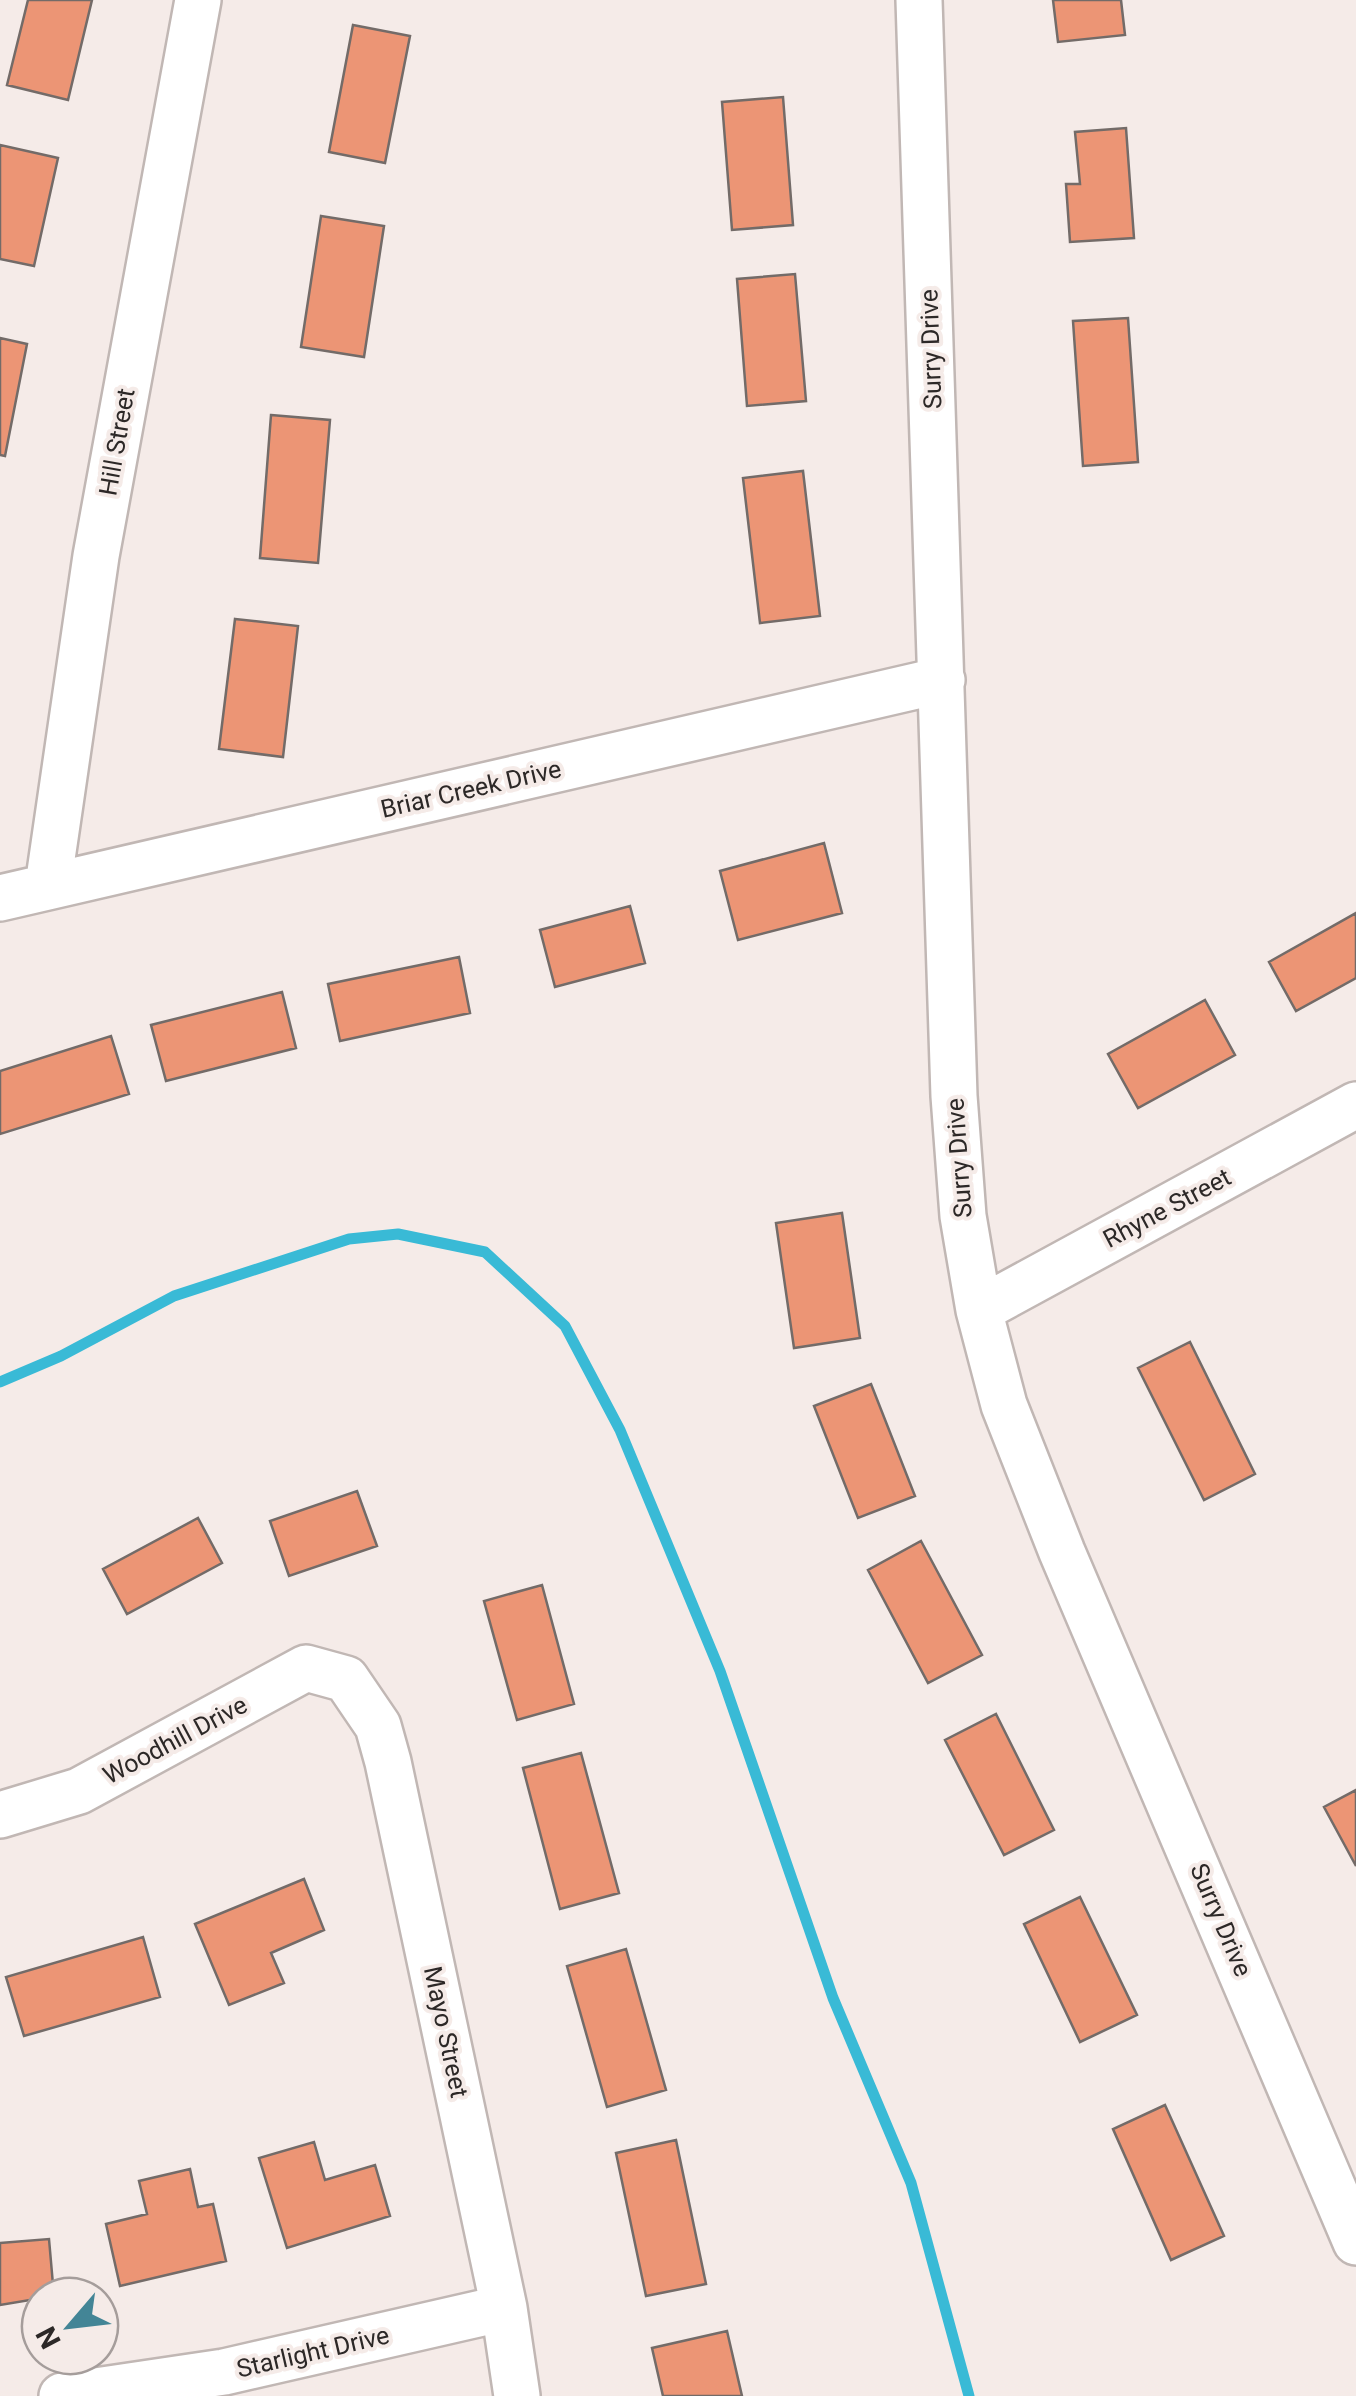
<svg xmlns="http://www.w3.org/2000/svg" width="1356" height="2396" font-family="Roboto,sans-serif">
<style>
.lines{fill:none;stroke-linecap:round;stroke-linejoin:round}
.stream{stroke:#39bad6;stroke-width:11}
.building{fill:#ec9575;stroke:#736b68;stroke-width:2.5}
.street-casing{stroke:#c1b7b4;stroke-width:50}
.street{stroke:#fff;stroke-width:45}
.labels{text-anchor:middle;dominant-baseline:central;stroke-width:8;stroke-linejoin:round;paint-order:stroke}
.street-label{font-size:25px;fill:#2c2827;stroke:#f5ebe8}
</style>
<rect width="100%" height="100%" fill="#f5ebe8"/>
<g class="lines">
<path class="stream" d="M0,1382L61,1356L174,1296L349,1239L398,1234L485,1252L565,1326L620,1430L720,1671L833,1998L911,2183L969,2396"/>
</g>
<path class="building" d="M28,0H92L68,100L7,85Z
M1053,0H1121L1125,35L1058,42Z
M353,25L410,36L385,163L329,152Z
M783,97L793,225L732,230L722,102Z
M1126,128L1134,238L1070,242L1066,184H1080L1075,132Z
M0,145L58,158L34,266L0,259Z
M321,216L384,226L364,357L301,347Z
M795,274L806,401L747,406L737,279Z
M1128,318L1138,462L1083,466L1073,321Z
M0,338L27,344L5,456L0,455Z
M271,415L330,420L318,563L260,558Z
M803,471L820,616L760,623L743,478Z
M235,619L298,626L283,757L219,749Z
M824,843L842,913L738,940L720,871Z
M630,906L645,963L555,987L540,930Z
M1356,913V978L1296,1011L1269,962Z
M459,957L470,1013L340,1041L328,984Z
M282,992L296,1048L166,1081L151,1025Z
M1205,1000L1235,1055L1138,1108L1108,1054Z
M111,1036L129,1094L0,1134V1071Z
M842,1213L860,1338L794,1348L776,1223Z
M1190,1342L1255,1474L1204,1500L1138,1368Z
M871,1384L915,1496L858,1518L814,1406Z
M357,1491L377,1546L289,1576L270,1521Z
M198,1518L222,1563L127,1614L103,1569Z
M921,1541L982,1655L928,1683L868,1570Z
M542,1585L574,1704L517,1720L484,1601Z
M996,1714L1054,1830L1004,1855L945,1740Z
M581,1753L619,1893L560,1909L523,1768Z
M1356,1790V1866L1324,1807Z
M304,1879L324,1930L271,1953L284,1983L229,2005L195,1924Z
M1080,1897L1137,2015L1080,2042L1024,1924Z
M143,1937L160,1997L24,2036L6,1977Z
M626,1949L666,2090L607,2107L567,1966Z
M1165,2105L1224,2236L1171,2260L1113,2129Z
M676,2140L706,2284L646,2296L616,2153Z
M314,2142L325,2180L375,2165L390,2216L287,2248L259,2158Z
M190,2169L198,2207L213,2204L226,2261L120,2286L106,2224L147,2214L139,2181Z
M49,2239L54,2296L0,2305V2243Z
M727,2331L742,2396H663L652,2348Z"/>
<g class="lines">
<g class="street-casing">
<path id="street" d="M919,0L954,1096L963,1216L979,1310L1004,1405L1062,1552L1356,2242
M48,886L96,556L198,0
M0,898L942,680
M979,1310L1356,1105
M0,1815L79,1791L306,1668L346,1679L378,1726L388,1762L504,2308L517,2396
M62,2396L224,2372L504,2308"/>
</g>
<use href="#street" class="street"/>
</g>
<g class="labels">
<g class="street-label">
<text transform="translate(931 349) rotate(-92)">Surry Drive</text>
<text transform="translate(117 442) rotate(-80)">Hill Street</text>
<text transform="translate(471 789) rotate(-13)">Briar Creek Drive</text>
<text transform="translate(959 1158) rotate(-94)">Surry Drive</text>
<text transform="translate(1167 1208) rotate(-28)">Rhyne Street</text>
<text transform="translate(175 1740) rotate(-28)">Woodhill Drive</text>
<text transform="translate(1221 1920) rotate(67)">Surry Drive</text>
<text transform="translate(446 2032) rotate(78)">Mayo Street</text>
<text transform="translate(313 2352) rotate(-13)">Starlight Drive</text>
</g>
</g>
<g transform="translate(70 2326) rotate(242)"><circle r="48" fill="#f5ebe8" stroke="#a59d9b" stroke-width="2.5"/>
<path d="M0-8L18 38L0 25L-18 38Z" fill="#438596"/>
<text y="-15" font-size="28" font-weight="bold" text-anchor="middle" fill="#2c2827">N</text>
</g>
</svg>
